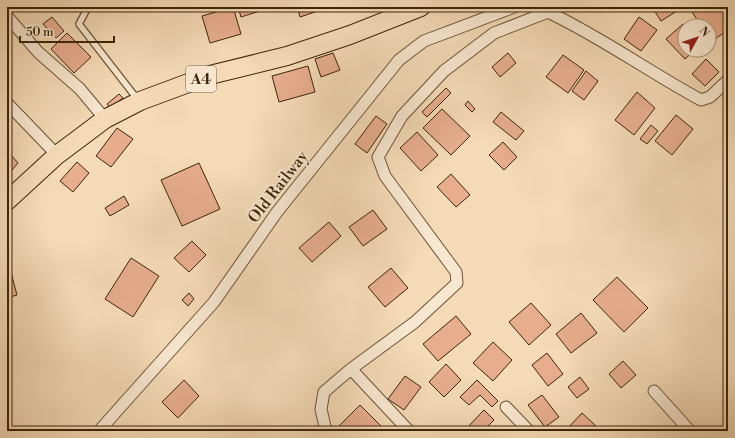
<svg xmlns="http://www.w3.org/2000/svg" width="735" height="438" font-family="'Libre Bodoni',serif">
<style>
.building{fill:#e7ad8d;stroke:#3c2509}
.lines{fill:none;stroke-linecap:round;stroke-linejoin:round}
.service-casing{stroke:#6a5234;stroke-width:8}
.minor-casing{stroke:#6a5234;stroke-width:13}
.trunk-casing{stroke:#3c2509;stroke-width:20}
.service{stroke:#f8e7d0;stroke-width:5.5}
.minor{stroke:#f8e7d0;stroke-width:11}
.trunk{stroke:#f4dab6;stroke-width:18}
.labels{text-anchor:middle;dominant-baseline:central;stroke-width:4;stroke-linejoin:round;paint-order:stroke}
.shield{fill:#f8e7d0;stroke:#745f45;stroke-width:1}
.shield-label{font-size:15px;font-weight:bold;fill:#3c2509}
.street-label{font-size:16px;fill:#3c2509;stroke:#f8e7d0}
</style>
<rect width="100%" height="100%" fill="#f4dab6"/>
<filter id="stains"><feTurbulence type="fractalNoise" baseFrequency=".005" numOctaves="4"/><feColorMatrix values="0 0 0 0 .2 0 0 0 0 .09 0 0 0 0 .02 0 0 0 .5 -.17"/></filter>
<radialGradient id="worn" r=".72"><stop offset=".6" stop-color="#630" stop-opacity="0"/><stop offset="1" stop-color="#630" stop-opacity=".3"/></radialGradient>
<path class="building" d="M233,7L241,34L210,43L202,16Z
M238,7H259L260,11L241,17Z
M297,7H317L318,11L300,17Z
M652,7H679L680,9L661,21Z
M689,7H726L728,10V30L712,41L709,37V26H701Z
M52,17L64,31L56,38L43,24Z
M639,17L657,30L641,51L624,39Z
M683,24L685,27V50H695L685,59L666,39Z
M67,33L91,57L74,73L51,49Z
M333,53L340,70L321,77L315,59Z
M508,53L516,63L500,77L492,67Z
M563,55L584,70L568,93L546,77Z
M706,59L719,72L705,86L692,74Z
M308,66L315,92L279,102L272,76Z
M586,71L598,81L584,100L572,91Z
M446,88L451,93L427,117L422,112Z
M637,92L655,108L634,135L615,120Z
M119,94L123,98L110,108L107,104Z
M468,101L475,109L472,112L465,105Z
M442,109L470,136L451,155L423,128Z
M501,112L524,131L516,140L493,122Z
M676,115L693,129L672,155L655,141Z
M376,116L387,124L367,153L355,144Z
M651,125L658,131L647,144L640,139Z
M117,128L133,139L111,167L96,156Z
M417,132L438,155L421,171L400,148Z
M503,142L517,157L504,170L489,155Z
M10,154L18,163L12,170L10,168L7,171V157Z
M77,162L89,173L73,192L60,181Z
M199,163L220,209L182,226L161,180Z
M451,174L470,195L456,207L437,187Z
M124,196L129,205L110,216L105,208Z
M373,210L387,229L363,246L349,227Z
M329,222L341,236L312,262L299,248Z
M192,241L206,255L189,272L174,258Z
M131,258L159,276L133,317L105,299Z
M391,268L408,288L385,307L368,287Z
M10,269L17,295L7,298V270Z
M617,277L648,308L624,332L593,300Z
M189,293L194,299L188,306L182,300Z
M531,303L551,325L529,345L509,322Z
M581,313L597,333L571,353L556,334Z
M456,316L471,334L438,361L423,344Z
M493,342L512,360L493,381L473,363Z
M547,353L563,374L548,386L532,365Z
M623,361L636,375L621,388L609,374Z
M446,364L461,380L444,397L429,382Z
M405,376L421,387L404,410L388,399Z
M580,377L589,389L577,398L568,387Z
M184,380L199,396L178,418L162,402Z
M477,380L498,401L492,407L480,395L469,405L460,397Z
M542,395L559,417L545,427L528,405Z
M360,405L381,426L376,431H342L338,427Z
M484,410L494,420L483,431H467L466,429Z
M582,413L597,427L593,431H565Z"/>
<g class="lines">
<g class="service-casing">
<path id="service" d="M87,9L79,24L138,100"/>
</g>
<g class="minor-casing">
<path id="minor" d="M548,12C601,37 649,72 701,100L710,97L728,80
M7,16L38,52L80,89L105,119
M7,103L57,155
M351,369L409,431
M654,391L690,431
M506,407L529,431
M99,431L214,302L277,212L399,60L424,41L514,7
M326,431L321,409L324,392L351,369L415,322L457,283L456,272L385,176L378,157L402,116L444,71L494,33L548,12V7"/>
</g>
<g class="trunk-casing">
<path id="trunk" d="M7,201L57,155L105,119L140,101L210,75L287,56L350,35L421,7"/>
</g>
<use href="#service" class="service"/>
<use href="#minor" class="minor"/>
<use href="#trunk" class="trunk"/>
</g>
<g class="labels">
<rect class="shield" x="186" y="66" width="30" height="26" rx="3"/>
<g class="shield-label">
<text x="201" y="79">A4</text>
</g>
<g class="street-label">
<text transform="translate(278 187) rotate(-52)">Old Railway</text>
</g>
</g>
<rect width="735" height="438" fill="none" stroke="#f4dab6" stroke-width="24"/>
<rect x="8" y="8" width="719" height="422" fill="none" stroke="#3c2509" stroke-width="2"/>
<rect x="12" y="12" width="711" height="414" fill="none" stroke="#3c2509"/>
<g transform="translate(697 38) rotate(50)"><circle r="19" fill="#f8e7d0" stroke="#ad9980"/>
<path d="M0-3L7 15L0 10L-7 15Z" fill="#8f2418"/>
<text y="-6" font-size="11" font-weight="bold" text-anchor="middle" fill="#3c2509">N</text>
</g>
<path d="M20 36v6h94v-6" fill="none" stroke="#3c2509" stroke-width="2"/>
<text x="26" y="36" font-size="12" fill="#3c2509" stroke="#f8e7d0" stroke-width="3" paint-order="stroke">50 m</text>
<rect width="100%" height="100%" filter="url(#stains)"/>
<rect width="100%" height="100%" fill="url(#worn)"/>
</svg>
